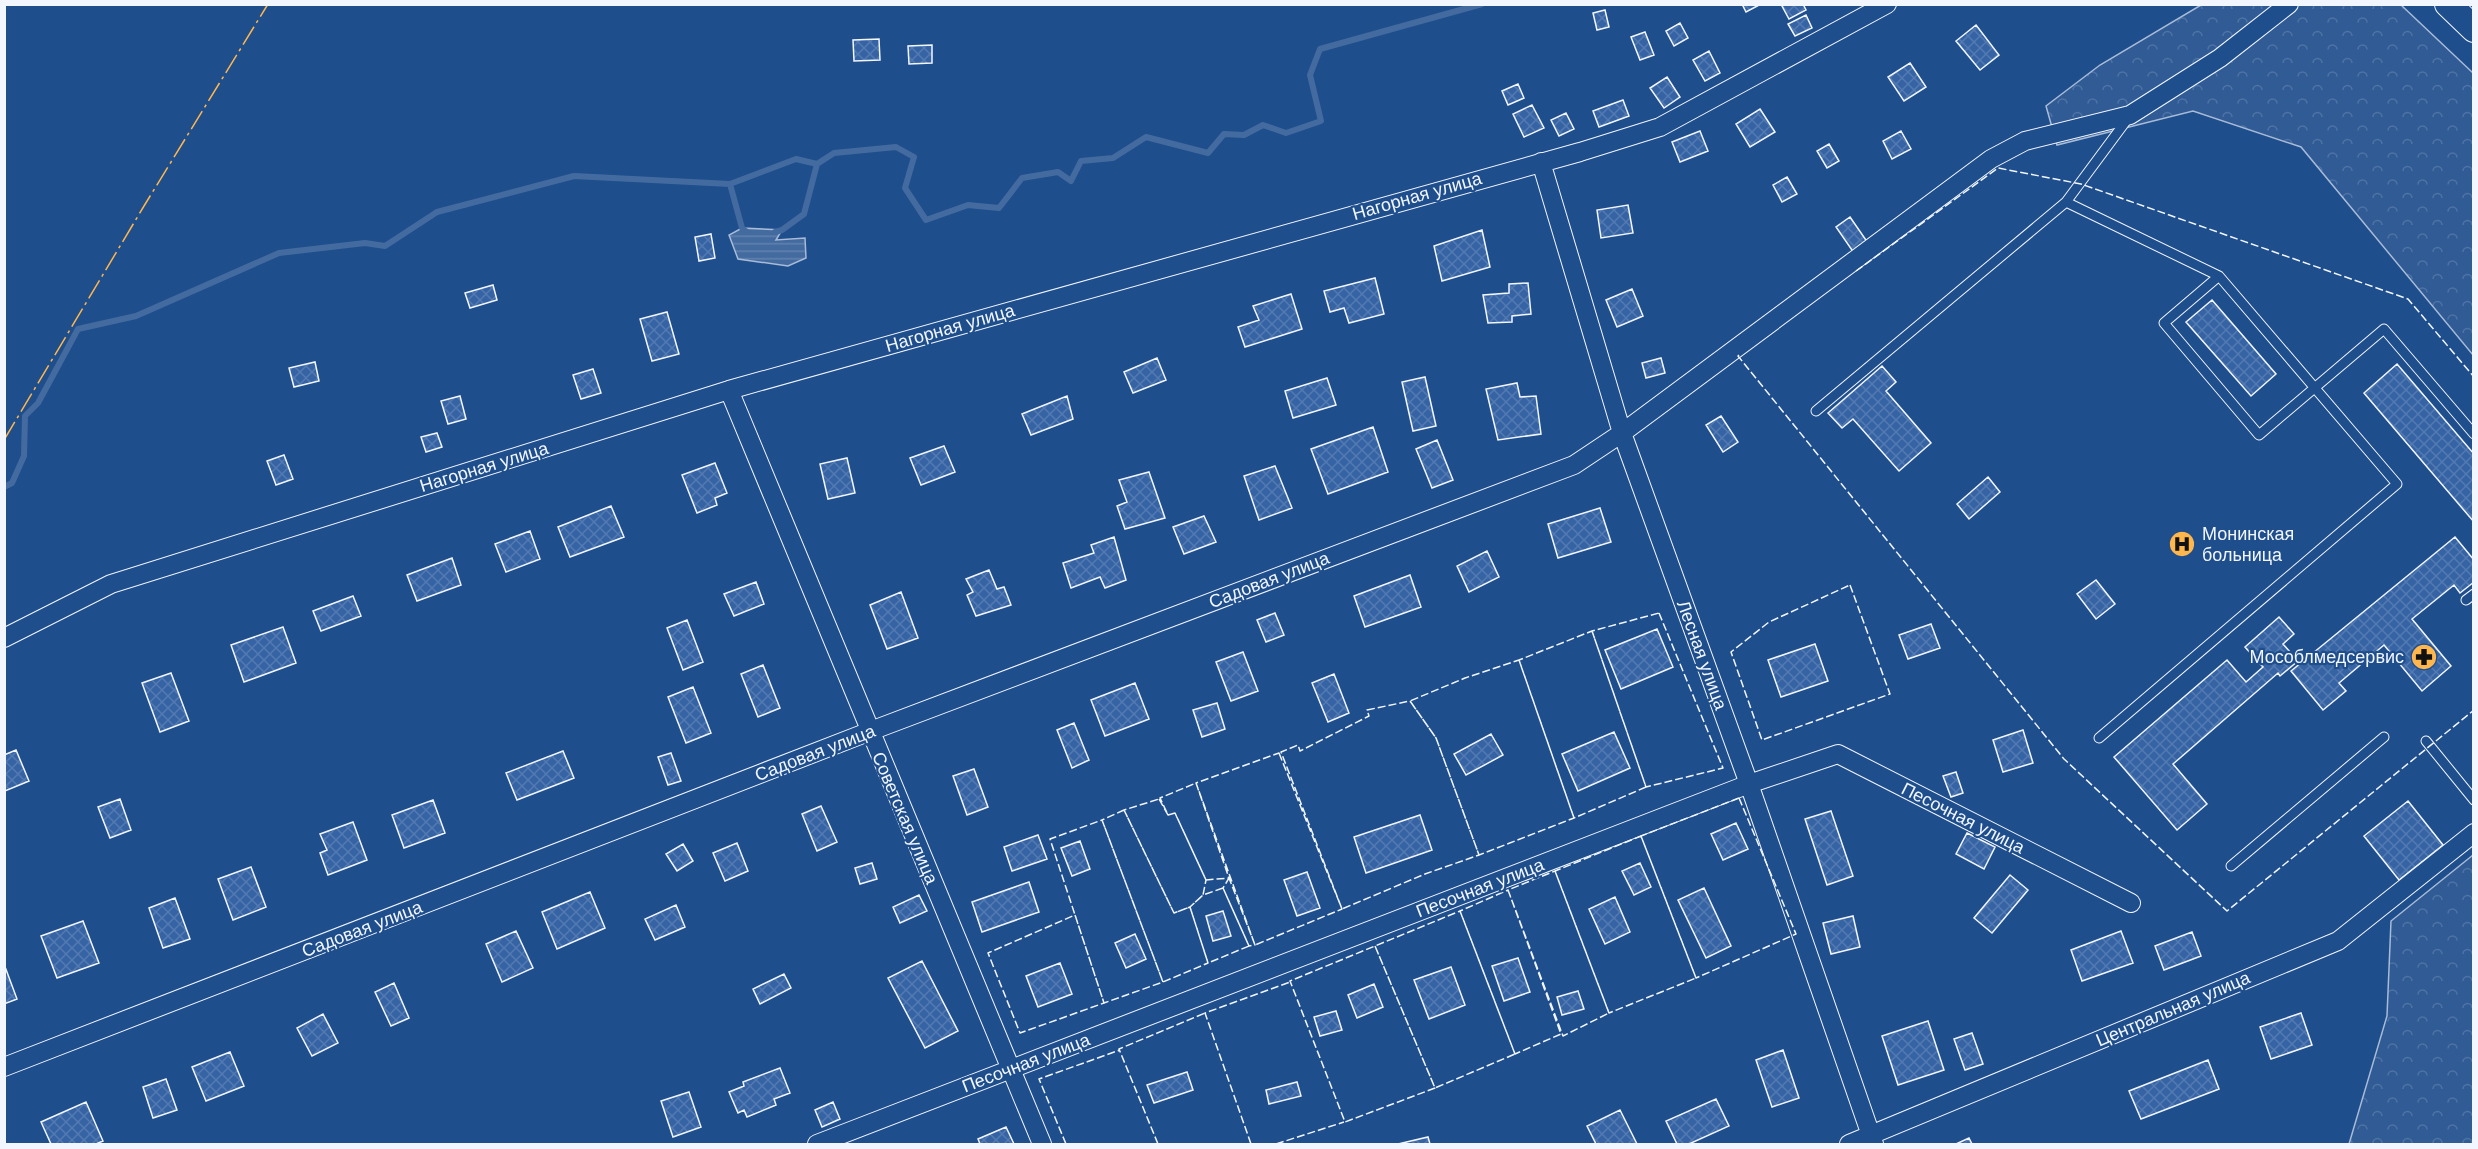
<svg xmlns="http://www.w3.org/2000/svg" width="2478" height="1149" font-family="Arial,sans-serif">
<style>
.forest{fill:url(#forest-crowns);stroke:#a8bbd7;stroke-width:1.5}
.water{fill:url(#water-rules);stroke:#a8bbd7;stroke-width:1.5}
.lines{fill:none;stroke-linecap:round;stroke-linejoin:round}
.stream{stroke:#446ba0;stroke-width:6}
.building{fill:url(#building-cross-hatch);stroke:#f2f6ff;stroke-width:1.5}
.lane-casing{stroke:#f2f6ff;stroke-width:11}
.street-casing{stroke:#f2f6ff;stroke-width:20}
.secondary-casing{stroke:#f2f6ff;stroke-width:28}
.lane{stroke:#1f4e8c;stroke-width:9}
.street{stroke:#1f4e8c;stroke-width:18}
.secondary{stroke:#1f4e8c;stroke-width:26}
.fence{stroke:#f2f6ff;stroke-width:1.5;stroke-dasharray:8 3;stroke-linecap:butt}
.power{stroke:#ffb74d;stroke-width:1.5;stroke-dasharray:21 4.5 3 4.5;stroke-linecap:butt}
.labels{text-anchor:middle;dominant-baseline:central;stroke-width:4.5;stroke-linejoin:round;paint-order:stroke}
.street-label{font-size:18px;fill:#f2f6ff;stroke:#1f4e8c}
.poi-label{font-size:18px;fill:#f2f6ff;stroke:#1f4e8c;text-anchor:start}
</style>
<defs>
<pattern id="forest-crowns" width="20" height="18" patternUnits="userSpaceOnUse" patternTransform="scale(1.5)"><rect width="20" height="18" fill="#305b95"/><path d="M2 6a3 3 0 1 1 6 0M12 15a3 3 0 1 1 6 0" fill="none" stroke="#4e73a5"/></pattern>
<pattern id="water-rules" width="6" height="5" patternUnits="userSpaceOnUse" patternTransform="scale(1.5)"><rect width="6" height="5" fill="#446ba0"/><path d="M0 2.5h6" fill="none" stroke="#5f81ae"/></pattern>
<pattern id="building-cross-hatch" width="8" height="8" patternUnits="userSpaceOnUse" patternTransform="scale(1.5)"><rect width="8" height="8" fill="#3563a3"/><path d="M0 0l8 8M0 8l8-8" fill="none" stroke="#537ab1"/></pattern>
</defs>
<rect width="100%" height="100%" fill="#1f4e8c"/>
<path class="forest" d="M2201,5H2401L2473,73V355L2301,147L2193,111L2057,145L2046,106L2100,65Z
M2473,855V1144H2349L2387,1016L2391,921Z"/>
<path class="water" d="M742,228L782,230L776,240L805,238L806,258L788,266L738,259L729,235Z"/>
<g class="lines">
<path class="stream" d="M730,184L742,228L747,232
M775,232L782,230L804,214L817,164
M4,487L12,483L24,456L25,416L38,403L78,329L136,316L279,253L365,243L385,246L437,212L574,176L730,184L796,159L817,164L834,153L896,147L914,157L905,188L926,220L968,205L999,208L1022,178L1058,172L1071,181L1081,161L1113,158L1146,137L1208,153L1224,134L1244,135L1263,125L1286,133L1321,121L1310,75L1320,49L1482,4"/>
</g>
<path class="building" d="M1742,4H1761L1746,12Z
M1786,4H1803L1806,10L1789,19L1782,6Z
M1605,10L1609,27L1597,30L1593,13Z
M1806,15L1812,28L1795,36L1788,24Z
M1680,23L1688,38L1674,46L1666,31Z
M1976,25L1999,55L1980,70L1956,41Z
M1645,32L1654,55L1640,60L1631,37Z
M879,39L880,60L854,61L853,40Z
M932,45V63L909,64L908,46Z
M1709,51L1720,73L1705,81L1693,60Z
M1910,63L1926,87L1904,101L1888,77Z
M1667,77L1680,97L1664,108L1650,88Z
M1518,84L1524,98L1508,105L1502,91Z
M1623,100L1629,116L1599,127L1593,111Z
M1532,105L1544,128L1524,137L1513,114Z
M1760,109L1775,132L1750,147L1736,124Z
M1566,113L1574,129L1559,136L1551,120Z
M1700,131L1708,151L1680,162L1672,142Z
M1901,131L1911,149L1892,159L1883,141Z
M1829,144L1839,161L1827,168L1817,151Z
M1787,177L1797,194L1782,202L1773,185Z
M1628,205L1633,233L1601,238L1597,210Z
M1850,217L1868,243L1854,253L1836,227Z
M1482,230L1490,267L1442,281L1434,246Z
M711,234L715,258L699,261L695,237Z
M1375,278L1384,314L1349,323L1344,308L1330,312L1324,291Z
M1528,283L1531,314L1512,316V322L1488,323L1483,295L1509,293V284Z
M493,285L497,300L470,308L465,293Z
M1632,289L1643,316L1617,327L1606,300Z
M1291,294L1302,329L1245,347L1238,327L1259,320L1253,306Z
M2212,300L2276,374L2251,396L2186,322Z
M667,312L679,354L652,361L640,319Z
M1157,358L1166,380L1133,393L1124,372Z
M1661,358L1665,373L1646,378L1642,363Z
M315,362L319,381L294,387L289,368Z
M2397,364L2474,454V522L2364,393Z
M1882,366L1896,382L1886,391L1931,443L1899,471L1853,419L1842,428L1828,413Z
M593,369L601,393L581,399L573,375Z
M1425,377L1436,426L1413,431L1402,382Z
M1327,378L1336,405L1293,418L1285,391Z
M1517,383L1520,397L1536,396L1541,434L1498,440L1486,389Z
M460,396L466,419L448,424L441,401Z
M1067,396L1073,419L1031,435L1022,414Z
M1721,416L1738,442L1723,452L1706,425Z
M1373,427L1388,472L1328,494L1311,449Z
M437,433L442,447L426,452L421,437Z
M1437,440L1453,480L1432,488L1416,449Z
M944,446L955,472L921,485L910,458Z
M284,455L293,479L276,485L267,461Z
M847,458L855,493L828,499L820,464Z
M715,463L727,493L715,498L717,505L697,513L682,475Z
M1275,466L1292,508L1259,520L1244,476Z
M1149,472L1165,518L1125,529L1117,506L1127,502L1119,480Z
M1988,477L2000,492L1969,519L1957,504Z
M611,506L624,537L570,557L558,527Z
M1600,508L1611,542L1558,558L1548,524Z
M1204,516L1216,542L1184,554L1173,527Z
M530,531L540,559L506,572L495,544Z
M1114,537L1126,580L1105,588L1100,577L1071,588L1063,563L1094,553L1091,545Z
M2455,537L2474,560V582L2460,593L2454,585L2412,619L2451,666L2422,691L2384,645L2339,683L2346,691L2323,710L2291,671Z
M1487,551L1499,577L1469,592L1457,566Z
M452,558L461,585L417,601L407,575Z
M989,570L997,589L1004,587L1011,605L976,616L967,595L973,592L966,579Z
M1410,575L1421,607L1365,627L1354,596Z
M2096,580L2115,604L2096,619L2077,594Z
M756,582L764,604L734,616L724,594Z
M901,592L918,638L887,649L870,605Z
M353,596L361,616L321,631L313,611Z
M1275,613L1284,635L1266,642L1257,620Z
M2279,617L2294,634L2283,644L2298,661L2280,676L2278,673L2173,764L2207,804L2177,830L2114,757L2227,660L2246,682L2263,667L2245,647Z
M687,620L703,662L683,670L667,628Z
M1931,624L1940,648L1908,659L1899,635Z
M283,627L296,663L244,682L231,645Z
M1657,629L1673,667L1621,689L1605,650Z
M1815,644L1828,681L1781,697L1768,660Z
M1243,652L1258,691L1231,701L1216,662Z
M763,665L780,708L758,717L741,674Z
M171,673L189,721L160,732L142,683Z
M1334,674L1349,713L1328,722L1312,683Z
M1135,683L1149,719L1105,736L1091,700Z
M693,687L711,733L686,743L668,697Z
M1217,703L1225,729L1202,737L1193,710Z
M1074,723L1089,760L1072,768L1057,730Z
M2023,730L2033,763L2003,772L1993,740Z
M1614,732L1630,768L1578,791L1562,754Z
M1491,734L1503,755L1466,775L1454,754Z
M16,750L29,781L5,791L4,755Z
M563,751L574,778L517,800L506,773Z
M671,753L681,781L668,785L658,757Z
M974,769L988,807L967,815L953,776Z
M1956,772L1963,793L1951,797L1943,776Z
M120,799L131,830L110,838L98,807Z
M433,800L445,833L404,848L392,815Z
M2408,801L2443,845L2399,880L2364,836Z
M821,806L837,842L817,851L802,814Z
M1831,811L1853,876L1827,885L1805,819Z
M1420,815L1432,850L1366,873L1354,837Z
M353,822L367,860L328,875L320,853L327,850L320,834Z
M1736,823L1748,849L1723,860L1711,834Z
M1967,833L1995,847L1984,869L1956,854Z
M1038,835L1047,859L1012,871L1004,847Z
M1080,841L1090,869L1072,876L1061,848Z
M737,843L748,871L725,881L713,853Z
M683,844L693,861L677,871L666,854Z
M872,863L877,879L860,884L855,868Z
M1640,863L1651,887L1634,895L1622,871Z
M251,867L266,907L233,920L218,879Z
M1307,872L1320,908L1297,916L1284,880Z
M2010,875L2028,890L1992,933L1974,918Z
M1029,882L1039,912L982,932L972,902Z
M1704,888L1731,946L1706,958L1678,900Z
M590,892L605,928L557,949L542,912Z
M919,895L927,911L900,923L893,907Z
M1615,897L1630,932L1605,944L1589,909Z
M175,898L190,939L163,948L149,908Z
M676,905L685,927L655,940L645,919Z
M1223,911L1231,936L1213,941L1206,916Z
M1853,916L1860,947L1831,954L1823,923Z
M83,921L99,963L57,978L41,936Z
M516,931L533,968L502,982L486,944Z
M2121,931L2133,963L2082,981L2071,950Z
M2192,932L2201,956L2164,970L2155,946Z
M1135,934L1146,959L1126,968L1115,943Z
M1518,958L1530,992L1504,1001L1492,966Z
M922,961L958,1031L925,1048L888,978Z
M1060,963L1072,994L1038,1007L1026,976Z
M4,964L17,999L4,1004Z
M1451,967L1465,1005L1429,1019L1414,980Z
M784,974L791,988L760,1004L753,989Z
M394,983L409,1018L391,1026L375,992Z
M1374,984L1383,1007L1357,1018L1348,995Z
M1578,991L1584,1009L1562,1015L1557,997Z
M1336,1011L1342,1030L1320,1036L1314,1017Z
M2301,1013L2312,1045L2271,1059L2260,1027Z
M323,1014L338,1043L312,1056L297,1028Z
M1928,1021L1944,1070L1898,1085L1882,1036Z
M1972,1033L1983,1064L1965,1070L1954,1039Z
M1783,1050L1799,1098L1772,1107L1756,1060Z
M230,1052L244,1086L206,1101L192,1067Z
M2208,1060L2219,1089L2141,1119L2129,1091Z
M780,1068L790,1093L774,1099L776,1105L747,1117L744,1110L738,1113L729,1092L744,1086L743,1082Z
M1187,1072L1193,1090L1154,1103L1147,1085Z
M166,1079L177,1110L153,1118L143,1087Z
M1297,1082L1301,1096L1269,1104L1266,1090Z
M689,1092L701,1127L673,1137L661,1101Z
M1716,1099L1729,1126L1689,1144H1677L1666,1121Z
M86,1102L103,1141L96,1144H51L41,1122Z
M833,1102L840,1119L822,1127L815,1110Z
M1620,1110L1637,1144H1596L1587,1126Z
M1006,1127L1014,1144H980L978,1139Z
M1428,1137L1430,1144H1398Z
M1969,1138L1972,1144H1956Z"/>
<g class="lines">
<g class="lane-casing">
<path id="lane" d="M2066,202L2129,117
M2219,276L2164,323L2259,435L2384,329L2474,434
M1816,411L2066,202L2219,276L2397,484L2099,738
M2466,600L2474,594
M2426,741L2474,800
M2231,866L2384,737"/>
</g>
<g class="street-casing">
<path id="street" d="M1541,162L1622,433L1749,784L1874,1144
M729,390L1042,1144
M4,638L111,584L729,390L1580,152L1660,127L1887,4
M4,1067L868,732L1574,465L1622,433L1991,159L2025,141L2130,115L2220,58L2289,4
M817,1144L1749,784L1838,754L2131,903
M1849,1144L2338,941L2474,833"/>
</g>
<g class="secondary-casing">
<path id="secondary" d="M2448,4L2474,29"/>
</g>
<use href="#lane" class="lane"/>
<use href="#street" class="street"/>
<use href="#secondary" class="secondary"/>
<path class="fence" d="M1856,271L1998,168L2081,184L2408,299L2474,377
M1739,355L1738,356L2064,759L2227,911L2474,710
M1850,585L1890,694L1762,740L1731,652L1769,622Z
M1659,613L1723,768L1646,787L1592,631Z
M1592,631L1646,787L1574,818L1519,660Z
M1519,660L1574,818L1479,855L1436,738L1410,701L1465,678Z
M1410,701L1436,738L1479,855L1425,874L1342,909L1281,752L1298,745L1300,751L1369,716L1367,710Z
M1279,753L1342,909L1255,945L1196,783Z
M1196,783L1229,878L1223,888L1249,946L1208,963L1190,907L1203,895L1206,880L1175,813L1168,815L1160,798Z
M1739,798L1796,934L1696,978L1641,836Z
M1159,799L1168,815L1175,813L1206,880L1229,878L1255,945L1249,946L1223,888L1203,895L1190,907L1174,913L1124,810Z
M1124,810L1174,913L1190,907L1208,963L1163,982L1102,820Z
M1102,820L1163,982L1104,1003L1050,839Z
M1641,836L1696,978L1609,1013L1555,871Z
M1555,871L1609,1013L1563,1036L1508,890Z
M1508,890L1561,1034L1515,1054L1460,911Z
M1460,911L1515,1054L1435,1088L1375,946Z
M1075,915L1104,1003L1020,1033L988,953Z
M1375,946L1435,1088L1345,1122L1290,981Z
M1066,1144L1039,1079L1120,1050
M1158,1144L1119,1049L1205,1013L1206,1014
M1251,1144L1205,1013L1290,982
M1276,1144L1344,1122"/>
<path class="power" d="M4,440L144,206L268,4"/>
</g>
<defs>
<g id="hospital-disc" transform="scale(1.35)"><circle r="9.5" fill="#ffb74d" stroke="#1f4e8c"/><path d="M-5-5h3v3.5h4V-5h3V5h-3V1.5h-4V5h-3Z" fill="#111"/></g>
<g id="pharmacy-disc" transform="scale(1.35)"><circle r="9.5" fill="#ffb74d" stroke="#1f4e8c"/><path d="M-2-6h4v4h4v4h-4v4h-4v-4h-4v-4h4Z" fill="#111"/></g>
</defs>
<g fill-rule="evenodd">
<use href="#hospital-disc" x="2182" y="544"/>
<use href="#pharmacy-disc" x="2424" y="657"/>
</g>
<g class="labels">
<g class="street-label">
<text transform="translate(1417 196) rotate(-16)">Нагорная улица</text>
<text transform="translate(950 328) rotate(-16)">Нагорная улица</text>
<text transform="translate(484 467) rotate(-17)">Нагорная улица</text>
<text transform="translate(1269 580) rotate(-21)">Садовая улица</text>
<text transform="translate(1702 655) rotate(70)">Лесная улица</text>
<text transform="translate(815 753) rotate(-21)">Садовая улица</text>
<text transform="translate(905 818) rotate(67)">Советская улица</text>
<text transform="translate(1963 818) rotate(27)">Песочная улица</text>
<text transform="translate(1480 888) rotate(-21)">Песочная улица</text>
<text transform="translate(362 929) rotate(-21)">Садовая улица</text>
<text transform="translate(2173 1009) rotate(-23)">Центральная улица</text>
<text transform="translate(1026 1063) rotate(-21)">Песочная улица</text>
</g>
<g class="poi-label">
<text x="2202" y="534">Монинская<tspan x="2202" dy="21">больница</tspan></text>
<text x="2404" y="657" text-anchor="end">Мособлмедсервис</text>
</g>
</g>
<rect width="2478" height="1149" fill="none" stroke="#f2f6ff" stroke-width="12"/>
</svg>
